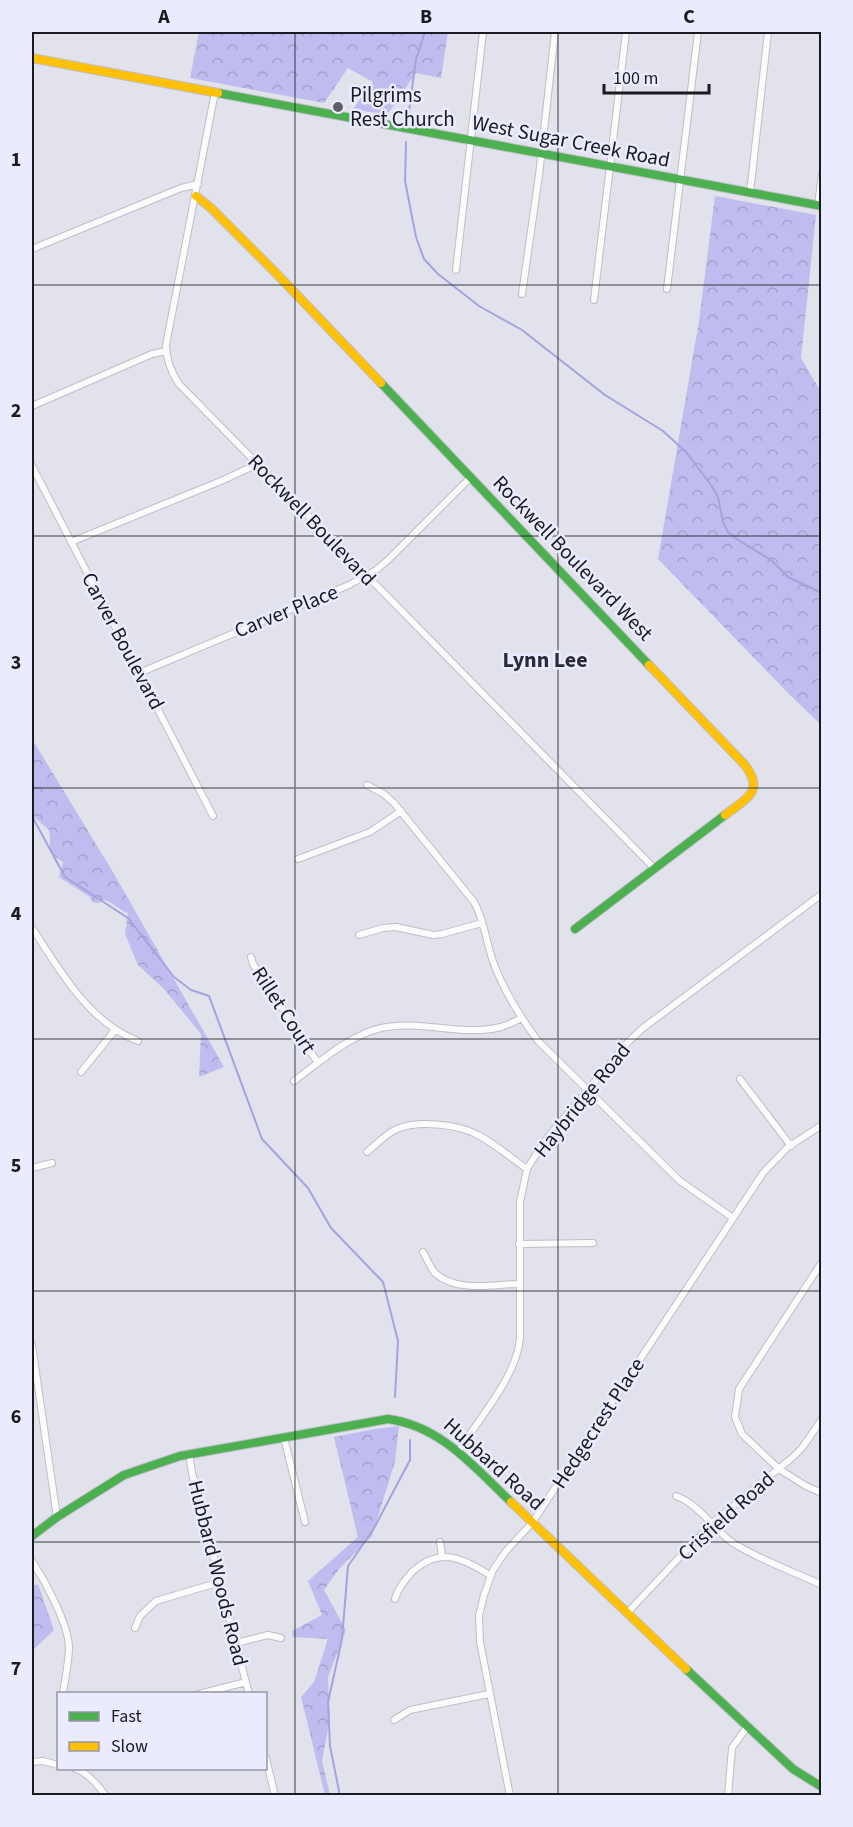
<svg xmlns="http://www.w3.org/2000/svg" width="853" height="1827" font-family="'Source Sans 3',sans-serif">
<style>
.forest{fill:url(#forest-crowns)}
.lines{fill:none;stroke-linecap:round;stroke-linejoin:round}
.stream{stroke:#a6a2de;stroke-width:2}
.street-casing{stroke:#bebec6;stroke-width:8}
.fast-casing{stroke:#bebec6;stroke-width:10}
.slow-casing{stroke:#bebec6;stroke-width:10}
.street{stroke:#fbfbfc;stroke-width:6}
.fast{stroke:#4caf50;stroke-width:8}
.slow{stroke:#ffc107;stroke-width:8}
.grid{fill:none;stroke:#1a1a21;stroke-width:1.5;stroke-opacity:0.55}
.poi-dot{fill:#606068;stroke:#ebebff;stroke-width:2}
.labels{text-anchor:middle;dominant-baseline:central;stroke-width:5;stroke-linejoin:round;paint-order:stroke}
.poi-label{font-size:21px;fill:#1a1a21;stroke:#ebebff;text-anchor:start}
.street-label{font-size:21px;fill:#1a1a21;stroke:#ebebff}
.neighbourhood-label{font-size:22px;font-weight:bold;fill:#2b2a39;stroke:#ebebff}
.neatline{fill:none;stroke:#1a1a21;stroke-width:2}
.grid-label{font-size:20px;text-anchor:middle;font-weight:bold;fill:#1a1a21}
</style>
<defs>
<pattern id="forest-crowns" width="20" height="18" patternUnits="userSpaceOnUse" patternTransform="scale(1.5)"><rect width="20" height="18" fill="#bfbcef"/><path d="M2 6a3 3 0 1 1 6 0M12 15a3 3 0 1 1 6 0" fill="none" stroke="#a4a1cd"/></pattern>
</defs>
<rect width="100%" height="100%" fill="#e2e2ec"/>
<path class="forest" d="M199,32H448L441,78L416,73L387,115L353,109L373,82L348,68L324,103L190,78Z
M715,196L816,215L801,358L821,392V725L787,692L658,559L699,321Z
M32,739L113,872L224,1067L199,1077L201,1034L164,989L138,965L125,934L128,913C118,910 114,902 104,900L99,903L92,902L90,897L59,877L63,862C45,851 52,848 49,830L32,815Z
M399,1426L395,1462L372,1536L339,1569L324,1590L346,1630L328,1677L330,1719L322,1761L330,1795H325L301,1697L314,1682L328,1639L293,1637L292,1631L322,1615L308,1581L358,1537L334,1437L375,1429Z
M38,1584L54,1630L32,1651V1586Z"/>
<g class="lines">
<path class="stream" d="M408,118L416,59L425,32
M406,142L405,181L416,237L424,259L438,274L479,306L522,330L605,395L663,431L687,453L711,485L718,497L723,522L728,532L738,540L771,560L788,577L822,593
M32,816L65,877L128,918L174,977L191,990L209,996L262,1139L308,1188L331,1228L383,1282L398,1341L395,1397
M340,1796L330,1746L328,1702L342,1639L348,1566L373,1530L410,1460V1440"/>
<g class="street-casing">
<path id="street" d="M215,92L166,345C166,360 171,372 179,384L654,868
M750,193L768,32
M818,205L822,174
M32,249L181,188L198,184
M456,270L483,32
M667,289L698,32
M522,294L539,175L555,32
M594,300L626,32
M32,406L152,354L166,351
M32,466L213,816
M71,542L221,481L249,468L256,463
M139,673L349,585L376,570L388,560L471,477
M367,785L384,794L394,803L474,902C485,921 486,944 494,964C504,991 521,1018 538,1041L680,1181L733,1218
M298,859L370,832L401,811
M32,928C60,970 88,1022 138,1041
M359,935L383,928L396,927L433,935L442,934L482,923
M251,957L253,964L318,1063
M81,1072L115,1030
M740,1079L791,1146
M294,1081C320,1062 348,1036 381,1028C420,1019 461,1037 501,1027C508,1025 515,1021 522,1018
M367,1152C377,1144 385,1134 397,1129C417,1120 458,1124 478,1135C495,1144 511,1158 527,1169
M32,1168L52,1163
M519,1244L593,1243
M423,1252C427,1259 430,1267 435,1273C456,1293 494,1284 520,1284
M822,1262L739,1389L735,1417L742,1434L779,1469L806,1486L822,1493
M32,1345L57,1517
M284,1438L305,1522
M458,1452C478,1419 517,1377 520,1338V1202L527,1169L543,1143L628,1042L643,1028L822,894
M189,1453L192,1473L249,1694
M676,1496C699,1504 713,1529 733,1543C760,1560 792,1571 822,1585
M440,1542L442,1556
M32,1561C45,1581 68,1623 69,1647C69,1662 65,1678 63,1694
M395,1599C398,1588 405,1580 413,1571C441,1546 463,1559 490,1575
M628,1612L711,1524L793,1457L802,1448L822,1419
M135,1628L140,1616L156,1601L220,1582
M236,1643L268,1635L281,1638
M199,1694L246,1682
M394,1720L410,1710L489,1694
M266,1758L275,1796
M32,1762L43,1761L58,1765
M74,1768C87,1772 98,1785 106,1796
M510,1796L480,1642L479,1616L484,1595L493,1570L506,1551L532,1523L763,1173L788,1147L822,1125
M728,1796L732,1748L747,1727"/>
</g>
<g class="fast-casing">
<path id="fast" d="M218,93L822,206
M381,383L649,665
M575,929L725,815
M32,1536L57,1517L124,1475L180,1456L388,1419C441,1426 474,1467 511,1502
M686,1669L793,1769L822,1787"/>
</g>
<g class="slow-casing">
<path id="slow" d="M32,58L218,93
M196,196L211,208L273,270L381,383
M649,665L744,764C766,791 746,799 725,815
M511,1502L686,1669"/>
</g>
<use href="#street" class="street"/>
<use href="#fast" class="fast"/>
<use href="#slow" class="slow"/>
</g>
<path class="grid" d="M295,32V1796M558,32V1796M32,285H822M32,536H822M32,788H822M32,1039H822M32,1291H822M32,1542H822"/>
<circle class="poi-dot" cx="338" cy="107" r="6"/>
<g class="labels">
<g class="poi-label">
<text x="350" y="95">Pilgrims<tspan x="350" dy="24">Rest Church</tspan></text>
</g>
<g class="street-label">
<text transform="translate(571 141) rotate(11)">West Sugar Creek Road</text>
<text transform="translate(312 520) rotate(46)">Rockwell Boulevard</text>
<text transform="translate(573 558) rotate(46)">Rockwell Boulevard West</text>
<text transform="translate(286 611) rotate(-22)">Carver Place</text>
<text transform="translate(123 641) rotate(62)">Carver Boulevard</text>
<text transform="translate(284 1010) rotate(57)">Rillet Court</text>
<text transform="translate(582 1100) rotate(-51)">Haybridge Road</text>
<text transform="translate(598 1423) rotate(-57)">Hedgecrest Place</text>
<text transform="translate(494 1464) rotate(42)">Hubbard Road</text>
<text transform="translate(726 1516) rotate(-42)">Crisfield Road</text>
<text transform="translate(218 1573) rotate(76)">Hubbard Woods Road</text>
</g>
<g class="neighbourhood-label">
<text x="545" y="660">Lynn Lee</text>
</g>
</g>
<rect width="853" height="1827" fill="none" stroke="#ebebff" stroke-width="66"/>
<rect x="57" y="1692" width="210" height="78" fill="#ebebff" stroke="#9797a6" stroke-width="1.5"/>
<rect x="69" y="1712" width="30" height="9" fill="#4caf50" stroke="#9797a6" stroke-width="1.5"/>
<text x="111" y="1722" font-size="18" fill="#1a1a21">Fast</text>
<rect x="69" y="1742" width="30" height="9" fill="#ffc107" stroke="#9797a6" stroke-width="1.5"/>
<text x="111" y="1752" font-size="18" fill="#1a1a21">Slow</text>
<path d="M604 84v9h105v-9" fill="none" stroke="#1a1a21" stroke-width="3"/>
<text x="613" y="84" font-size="18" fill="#1a1a21" stroke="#ebebff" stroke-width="4.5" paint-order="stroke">100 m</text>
<rect x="33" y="33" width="787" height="1761" class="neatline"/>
<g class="grid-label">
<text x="164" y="23">A</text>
<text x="426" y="23">B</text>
<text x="689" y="23">C</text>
<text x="16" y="166">1</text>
<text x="16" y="417">2</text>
<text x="16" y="669">3</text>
<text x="16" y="920">4</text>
<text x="16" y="1172">5</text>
<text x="16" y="1423">6</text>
<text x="16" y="1675">7</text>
</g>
</svg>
